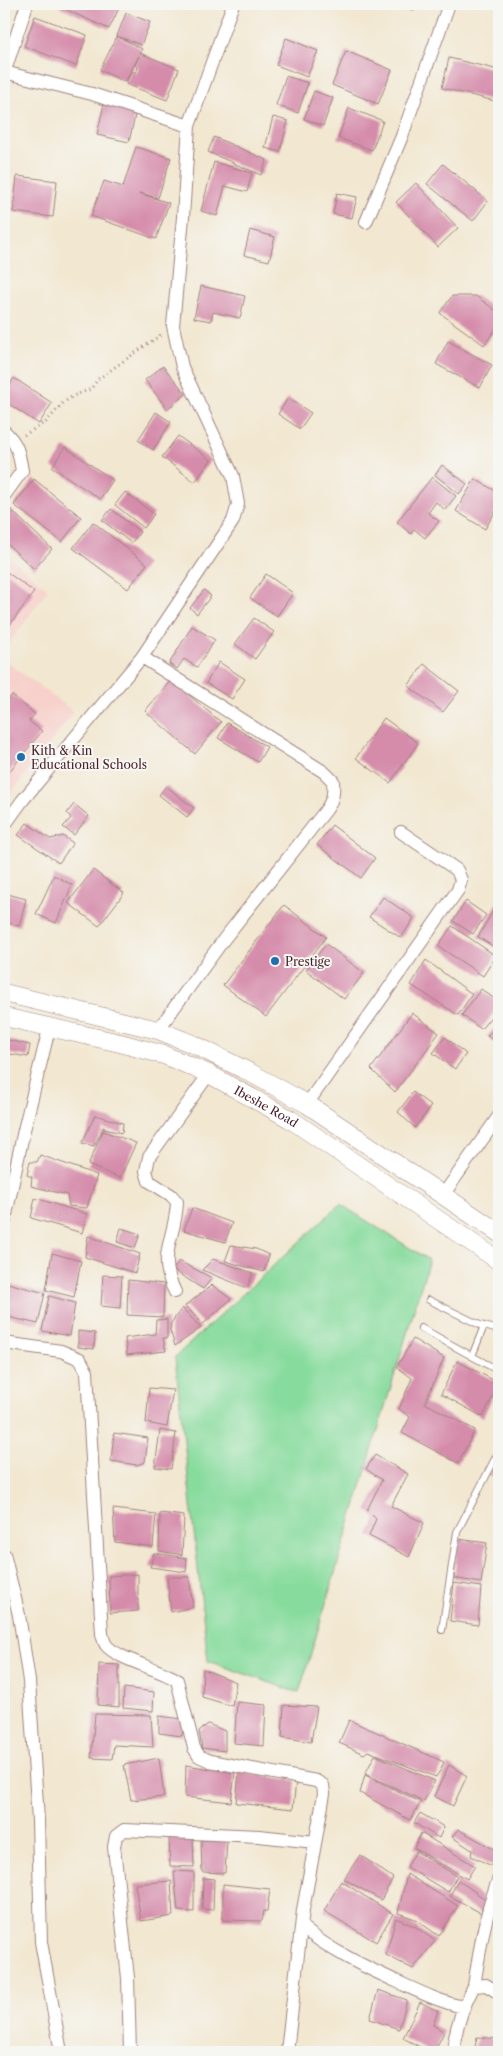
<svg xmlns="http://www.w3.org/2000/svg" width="503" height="2056" font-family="'Libre Caslon Text',serif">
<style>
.built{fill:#f7d0cb}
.green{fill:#87db9d;stroke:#687d64}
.building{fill:#d58cab}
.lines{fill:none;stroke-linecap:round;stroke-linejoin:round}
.lane-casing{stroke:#9e837e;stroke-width:8}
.street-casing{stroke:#9e837e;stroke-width:14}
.secondary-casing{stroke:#9e837e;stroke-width:19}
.path{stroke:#9e837e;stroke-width:3;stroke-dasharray:1 4;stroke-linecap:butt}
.lane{stroke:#fff;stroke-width:6}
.street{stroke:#fff;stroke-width:12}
.secondary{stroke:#fff;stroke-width:18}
.poi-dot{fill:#1f6fb2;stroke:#f6f6f2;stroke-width:2}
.labels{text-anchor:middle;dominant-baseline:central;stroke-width:4;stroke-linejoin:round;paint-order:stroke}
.poi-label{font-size:12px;fill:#4a1f2b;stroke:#f6f6f2;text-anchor:start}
.street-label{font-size:12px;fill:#4a1f2b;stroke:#f6f6f2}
</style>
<rect width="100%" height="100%" fill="#f6f6f2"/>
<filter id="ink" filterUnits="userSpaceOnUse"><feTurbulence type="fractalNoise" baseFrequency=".02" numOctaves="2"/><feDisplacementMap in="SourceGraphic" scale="10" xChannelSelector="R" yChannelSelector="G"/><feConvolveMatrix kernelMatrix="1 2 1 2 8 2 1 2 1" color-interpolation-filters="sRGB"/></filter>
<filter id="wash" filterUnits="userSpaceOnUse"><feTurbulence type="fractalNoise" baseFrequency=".0096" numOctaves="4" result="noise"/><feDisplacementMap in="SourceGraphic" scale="20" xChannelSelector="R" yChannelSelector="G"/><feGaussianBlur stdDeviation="1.12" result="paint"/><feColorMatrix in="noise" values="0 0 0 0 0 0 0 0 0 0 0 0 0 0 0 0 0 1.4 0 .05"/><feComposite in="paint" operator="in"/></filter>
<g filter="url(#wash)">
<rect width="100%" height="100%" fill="#f2e7d0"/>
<path class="built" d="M4,553L48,589L4,651Z
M4,660L74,712L4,802Z"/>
<path class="green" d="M340,1204L429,1260L299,1693L208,1661L175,1357Z"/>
<g id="blocks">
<path class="building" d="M57,4H114L120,6L109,29L56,5Z
M385,4H415L414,10Z
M126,13L150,22L141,45L117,36L142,49L140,53L179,69L167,100L126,84L131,71L136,73L138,67L135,65L139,56L125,82L100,70L117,36Z
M35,16L87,35L76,66L24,46Z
M286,38L318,51L307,77L276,65Z
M346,51L392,70L378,104L332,85Z
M449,58L499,70V102L442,88Z
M286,76L308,83L298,113L276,105Z
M314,91L333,98L323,126L304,119Z
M104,104L136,111L129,142L97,135Z
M349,108L383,121L372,150L338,138Z
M273,117L288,121L280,152L265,148Z
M214,137L267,160L261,175L208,152Z
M136,147L171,158L158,198L139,193L169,203L156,239L91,216L104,181L123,187Z
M214,162L252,173L247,192L225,186L217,216L201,211Z
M443,164L488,201L473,221L427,184Z
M17,176L57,181L53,217L13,212Z
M416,183L458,228L438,247L396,202Z
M337,193L357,197L352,218L333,214Z
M250,230L275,237L269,261L244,255Z
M201,286L245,296L240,318L213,312L211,321L194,318Z
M452,296H476L499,313V325L484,345L440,313Z
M448,341L492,365L480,388L436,364Z
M163,366L186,394L167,409L145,380Z
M14,378L52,403L39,424L4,401V394Z
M288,398L311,413L300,429L278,414Z
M156,412L171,422L153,450L138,440Z
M178,436L211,460L195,482L162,457Z
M65,447L113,480L100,499L52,467Z
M442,465L467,484L459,494L435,475Z
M432,477L456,496L445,510L436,502L428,513L439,521L425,538L414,529L411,534L397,522Z
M34,479L81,517L62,542L14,505Z
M475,479L499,493V505L485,529L456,511Z
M125,492L154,514L144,528L115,505Z
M10,509L52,549L34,569L4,541V516Z
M111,509L140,532L131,543L102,520Z
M93,522L147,564L128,589L73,548Z
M4,570L34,592L4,633Z
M266,574L293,593L277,616L250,598Z
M204,590L211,596L197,614L190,608Z
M254,618L274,632L255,659L235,644Z
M192,626L215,640L197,667L184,659L177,669L169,664Z
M219,662L245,679L232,699L206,683Z
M424,664L459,691L443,712L408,686Z
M171,680L221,722L195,754L145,711Z
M12,695L35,714L29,721L42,731L4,778V698L7,701Z
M384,718L418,743L390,783L356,758Z
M227,723L267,747L258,762L218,738Z
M166,786L194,808L187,817L159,795Z
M74,804L89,816L74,835L63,827L71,818L67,813Z
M27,823L50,839L63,836L73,843L59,863L18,835Z
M332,825L375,858L361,878L317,845Z
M93,870L124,893L99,926L68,903Z
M54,875L72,885L56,923L36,914Z
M4,893L26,899L19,926L4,922Z
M383,897L414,918L401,938L369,917Z
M499,900V950L478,937Z
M466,901L486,915L473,934L453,921Z
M284,905L326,937L266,1017L223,985Z
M452,926L496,956L483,976L438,946Z
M326,944L364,973L344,999L306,970Z
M426,960L472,994L458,1015L411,985Z
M481,989L499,1002V1007L481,1029L462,1015Z
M412,1013L439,1033L395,1092L371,1069Z
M499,1023V1045L487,1036Z
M445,1037L466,1054L455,1069L433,1053Z
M4,1039L30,1045L28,1057L4,1053Z
M413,1092L431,1106L415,1128L398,1112Z
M95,1115L123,1123L122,1133L104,1129V1127L94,1146L82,1143Z
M103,1131L136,1143L120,1178L88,1165Z
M40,1155L97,1175L87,1208L69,1206L67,1195L31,1186L32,1177L27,1175L29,1166L30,1162H37Z
M35,1198L87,1214L82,1233L31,1218Z
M192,1208L232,1223L225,1242L184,1230Z
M121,1228L140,1234L135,1248L117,1242Z
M88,1236L140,1254L135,1273L85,1257Z
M231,1245L256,1249L269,1255L264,1272L225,1261Z
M52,1253L81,1261L74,1297L46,1290Z
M213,1259L253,1273L247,1288L202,1270Z
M179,1261L212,1278L203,1289L173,1270Z
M103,1275L122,1276L120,1308L101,1306Z
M128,1280L164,1284L163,1317L127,1315Z
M4,1282L45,1293L38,1324L4,1316Z
M212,1285L231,1299L203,1324L185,1306Z
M49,1296L75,1303L70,1336L42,1331Z
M182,1308L201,1328L175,1346L170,1330L171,1323Z
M167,1319V1338H163L166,1351L127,1355L125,1338L155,1334L156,1320Z
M78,1331L95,1333L94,1349L78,1347Z
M413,1339L444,1358L425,1403L475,1430L458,1463L402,1433L410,1417L399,1409L412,1378L397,1367Z
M457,1361L499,1383L483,1417L441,1394Z
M149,1388L173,1390L167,1427L146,1423Z
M160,1430L176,1433L171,1469L155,1467Z
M114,1433L148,1438L145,1462L137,1465L111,1461Z
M375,1455L408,1474L391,1506L424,1523L409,1557L369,1536L376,1519L367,1510L382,1480L366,1469Z
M499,1456V1479L490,1473Z
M113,1509L156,1514L153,1547L115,1542Z
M160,1513L184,1516L182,1555L159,1551Z
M458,1539L487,1543L481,1583L454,1578Z
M154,1553L187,1558L186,1572L150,1567Z
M138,1574V1611L110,1613L109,1576Z
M167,1577H189L193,1607L171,1612Z
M454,1583L481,1587L478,1625L450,1621Z
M99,1664L119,1665V1707L98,1705Z
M203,1669L236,1682L232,1706L202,1697Z
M124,1688L154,1692L153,1711L123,1708Z
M237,1702L266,1705L264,1746L234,1743Z
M284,1705L317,1707L311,1742L282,1737Z
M95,1714L151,1715L153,1747L114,1745L112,1759L91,1758Z
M159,1716L183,1719L182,1736L159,1733Z
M349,1720L444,1762L441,1769L436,1777L368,1751L364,1754L339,1743Z
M208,1724L225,1731V1751L202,1748L199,1731Z
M375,1755L435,1781L424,1801L365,1774Z
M159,1758L164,1797L131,1800L124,1765Z
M186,1765L235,1773L231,1802L185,1797Z
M449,1765L467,1776L453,1806L434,1796Z
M239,1771L296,1781L293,1809L236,1803Z
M365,1775L421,1802L410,1820L360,1793Z
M420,1813L444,1827L439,1838L414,1823Z
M458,1829L499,1852L492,1866L471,1856L472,1850L452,1837Z
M421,1833L475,1866L467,1879L414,1848Z
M193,1836L194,1867L170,1866L169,1837Z
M201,1840H227L225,1873L202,1872Z
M416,1851L457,1876L448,1892L407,1867Z
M360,1855L393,1878L381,1900L344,1879Z
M174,1871L194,1872V1912L178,1911Z
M407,1874L458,1906L439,1936L415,1919L398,1913Z
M203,1878L214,1879L213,1910L202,1909Z
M458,1880L485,1899L481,1913L450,1896Z
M171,1881L173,1916L141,1921L135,1884Z
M341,1881L393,1914L376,1942L324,1911Z
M223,1884L270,1889L267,1911H264L262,1921L223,1920Z
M396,1918L416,1927L435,1941L413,1969L386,1955Z
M378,1990L407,2000L399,2029L370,2019Z
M420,2002L438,2011L433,2025L444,2032L434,2052H430L403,2038Z
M477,2037L499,2039V2052H474Z"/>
</g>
</g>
<g filter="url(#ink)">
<use href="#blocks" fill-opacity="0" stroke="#9e837e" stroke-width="1"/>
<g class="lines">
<g class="lane-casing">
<path id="lane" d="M429,1300L480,1325L499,1330
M421,1328L499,1371
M472,1356L484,1326
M442,1630L457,1532L499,1451"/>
</g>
<g class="street-casing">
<path id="street" d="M4,72L92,94L189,126
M4,73L27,4
M366,222L402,136L449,4
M4,431C18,444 19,453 22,471L4,496
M142,657L324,772L333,781C334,793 333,800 326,810L224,939L158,1030
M4,826L22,801L142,657L233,521L238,504L233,476L182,367L173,326L183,217L189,126L233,4
M307,1104L458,890L461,880L457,870L401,832
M443,1195L499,1116
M4,1224L24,1130L49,1029
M175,1292C156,1254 176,1238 177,1202L171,1195L149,1181L146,1171L149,1157L209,1074
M4,1343L61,1351L80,1359L87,1372L102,1634C103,1638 104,1642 106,1645C117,1659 160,1669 177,1680L194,1748L199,1756L210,1761L316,1781L323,1785L324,1794L303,1910L287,2052
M4,1554L19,1615L29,1681L38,1820L41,1942L61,2052
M302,1927C329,1950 365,1967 398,1982C420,1992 440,2002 463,2007
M474,1986C480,1949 485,1913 499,1878
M130,2052L128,1978L114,1847L116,1836L124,1830L259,1836L315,1842
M453,2052C455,2028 462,2008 474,1986L486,1985L499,1993"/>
</g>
<g class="secondary-casing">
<g id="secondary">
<path d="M4,993L158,1030L195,1045L249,1072L307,1104L499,1233"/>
<path id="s1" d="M4,1017L120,1043L164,1055L209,1074L290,1119L499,1261"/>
</g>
</g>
<path class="path" d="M24,435L46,422L63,403L73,396L91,389L98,379L162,334"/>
<use href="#lane" class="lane"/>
<use href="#street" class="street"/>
<use href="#secondary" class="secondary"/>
</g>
</g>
<g class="poi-dot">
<circle cx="21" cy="757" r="5"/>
<circle cx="275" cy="961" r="5"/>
</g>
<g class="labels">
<g class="poi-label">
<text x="31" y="750">Kith &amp; Kin<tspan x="31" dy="14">Educational Schools</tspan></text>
<text x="285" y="961">Prestige</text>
</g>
<g class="street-label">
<text stroke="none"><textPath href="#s1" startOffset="279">Ibeshe Road</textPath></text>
</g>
</g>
<rect width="503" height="2056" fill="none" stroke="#f6f6f2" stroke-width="20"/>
</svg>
